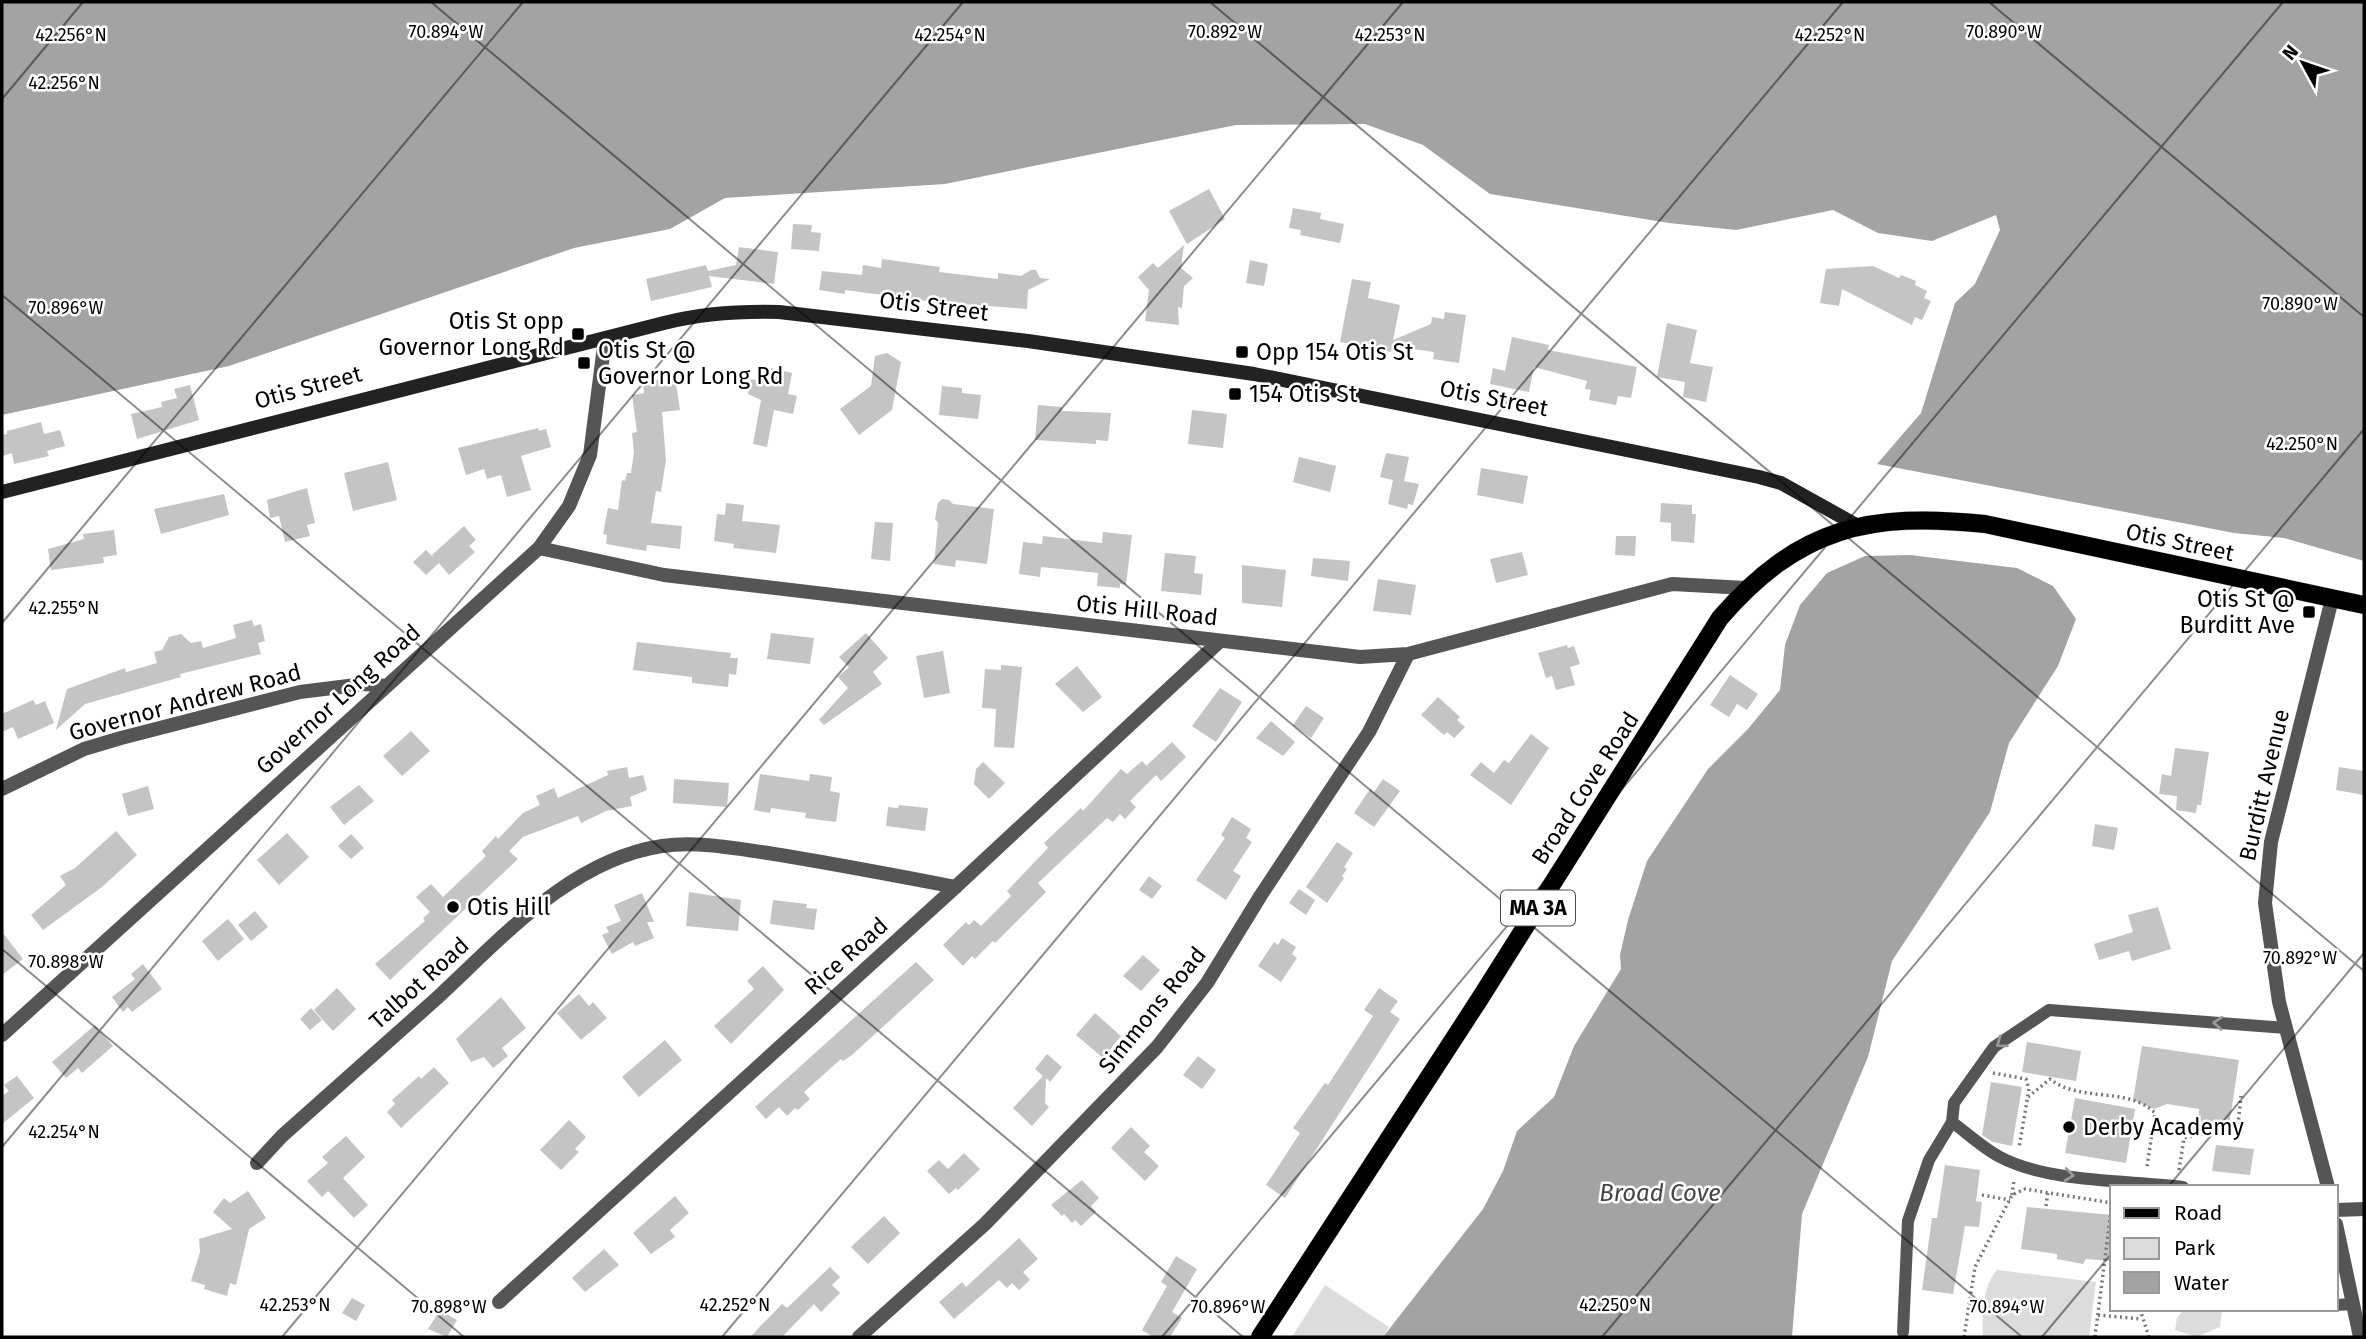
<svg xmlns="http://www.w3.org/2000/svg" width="2366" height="1339" font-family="'Fira Sans',sans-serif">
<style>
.green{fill:#dcdcdc}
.water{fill:#a3a3a3}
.building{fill:#c4c4c4}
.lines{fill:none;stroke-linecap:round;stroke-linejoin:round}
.primary-casing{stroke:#dbdbdb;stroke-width:19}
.path{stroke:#777;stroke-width:3.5;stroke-dasharray:2 3.5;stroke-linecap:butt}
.lane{stroke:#555;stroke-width:12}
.street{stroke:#555;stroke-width:14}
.secondary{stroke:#222;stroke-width:14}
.primary{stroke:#000;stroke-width:18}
.oneway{stroke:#999}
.ticks{fill:none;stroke:#000;stroke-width:2;stroke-opacity:0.45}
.poi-dot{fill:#000;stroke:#fff;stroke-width:2.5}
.labels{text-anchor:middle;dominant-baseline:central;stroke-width:5;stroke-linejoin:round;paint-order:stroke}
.shield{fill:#fff;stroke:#4c4c4c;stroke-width:2}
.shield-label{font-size:21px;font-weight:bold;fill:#000}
.street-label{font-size:23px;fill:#000;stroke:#fff}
.poi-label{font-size:23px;fill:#000;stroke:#fff;text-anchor:start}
.water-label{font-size:24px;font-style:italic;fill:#444;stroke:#fff}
.ticks-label{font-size:18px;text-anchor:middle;fill:#000;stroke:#fff;stroke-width:5;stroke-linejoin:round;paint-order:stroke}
</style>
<rect width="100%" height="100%" fill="#fff"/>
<path class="green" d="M1997,1270L2096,1282L2089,1337H1983C1982,1315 1982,1287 1997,1270Z
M1325,1285L1389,1327L1383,1337H1292Z
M2184,1309H2222L2220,1327L2196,1337L2175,1330L2177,1318Z"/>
<path class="water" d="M2,2H2364V561L2284,538L2234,533L1877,464L1921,413L1955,303L1975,284L2000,230L1996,215L1932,241L1878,233L1833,210L1736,230L1669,223L1490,194L1423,145L1365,124L1236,125L945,184L725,198L670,229L574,248L229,366L2,415Z
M1910,555L2017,568L2053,586L2076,619L2058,666L2009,743L1990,812L1892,961L1868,1057L1802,1214L1792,1337H1383L1483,1209L1503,1171L1517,1131L1554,1097L1574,1046L1621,969L1620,955L1628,920L1647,861L1708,769L1748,729L1780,690L1785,645L1800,605L1827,573L1865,556Z"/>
<path class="building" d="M1209,189L1225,219L1187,244L1169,211Z
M1293,208L1321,213L1320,219L1344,224L1340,243L1300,235L1301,230L1289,228Z
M793,224L812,225L811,232L821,233L819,251L791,249Z
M1184,245L1181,268L1193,278L1184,286L1182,308L1178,307L1179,325L1145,321L1149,290L1138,277L1153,263L1158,268Z
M739,247L778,252L774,284L709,276L712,287L651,301L646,279L706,265L708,271L736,265Z
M882,259L940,267L939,272L998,279V273L1021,276L1031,270H1036L1040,278L1050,279L1028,290L1027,309L935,302L845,290V294L819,290L822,271L862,275L863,265L881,268Z
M1250,260L1268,264L1264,286L1246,283Z
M1873,266L1899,278L1901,275L1916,281L1915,285L1927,291L1924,298L1931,301L1922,320L1915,317L1912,325L1842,289L1839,306L1820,303L1826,269Z
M1352,279L1371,282L1368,298L1400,305L1393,340L1431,324L1432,317L1444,319L1445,312L1466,315L1459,363L1433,359L1434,352L1392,346L1391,352L1340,342Z
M1667,323L1697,330L1690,363L1713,367L1706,402L1683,397L1685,382L1657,377Z
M1512,337L1549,345L1548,350L1637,367L1631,398L1618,396L1616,405L1589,400L1591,390L1585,389L1587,381L1534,367L1529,392L1490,384L1493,368L1505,371Z
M887,353L901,362L892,410L859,435L840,409L871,386L875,356Z
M771,368L792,373L788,394L797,396L793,414L774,410L767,447L753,444L761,400L748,394L751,379L756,380L758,371L770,374Z
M675,377L680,410L662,412L666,460L661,492L656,491L651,523L682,526L680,549L647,545L646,551L606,544L607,535L603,534L608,508L618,510L622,480L625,481L627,473H631L634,452L632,433L637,432L632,395L644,393L643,382Z
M190,385L199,420L137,439L131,414L162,407L161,402L177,398L174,389Z
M942,386L962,388V393L981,395L978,419L939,415Z
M1038,405L1062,407V411L1111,413L1108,441L1096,440V444L1035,440Z
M1192,410L1227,414L1223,448L1188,444Z
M41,422L44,434L60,430L65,446L47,451L49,456L14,464L12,453L2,456V435L7,434V431Z
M538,428L539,431L546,429L551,447L521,456L531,490L507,497L501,475L487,479L484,469L466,475L458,448Z
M1386,453L1409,457L1404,481L1419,484L1413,505L1408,504L1407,509L1388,504L1393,480L1380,477Z
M1299,457L1336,466L1330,492L1293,482Z
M388,462L397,500L353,511L344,473Z
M1481,468L1528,476L1523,504L1477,495Z
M307,488L315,523L307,525L310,536L285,542L279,516L270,518L267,500Z
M224,494L229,515L161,534L154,509Z
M942,499L949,500L953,504L994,509L987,564L956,560L955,567L934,564L938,523L935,519L938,503Z
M726,503L744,505L742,521L780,525L776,553L733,548L734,544L714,541L717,514L725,515Z
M1661,503L1692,505V514H1696L1694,543L1671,541V523L1660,522Z
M875,522L893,523L890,561L871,559Z
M464,526L476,540L469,546L475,552L449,575L439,563L426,575L413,562L426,550L434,558L432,555Z
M114,530L117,555L103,557L104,563L51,570L48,549L84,539L83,534Z
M1103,532L1132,535L1126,585L1120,584V588L1097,586L1098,573L1041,567L1040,577L1019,574L1023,542L1042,544L1043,536L1102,543Z
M1616,536H1636L1635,556L1615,555Z
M1522,552L1528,575L1496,583L1490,559Z
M1165,553L1196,556L1194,573L1203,574L1201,595L1161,591Z
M1313,558L1350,561L1348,581L1311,576Z
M1242,565L1286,570L1282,607L1242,603Z
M1378,579L1416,585L1411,615L1373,611Z
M252,620L254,626L261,624L265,641L258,643L261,654L180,674L181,677L85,704L56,730L67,689L125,668L126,672L157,663L154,652L162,650L169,637L181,634L191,643L201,641L203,648L236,638L233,625Z
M771,633L814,638L810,664L767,659Z
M866,633L888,658L873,672L882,684L824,725L819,720L848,688L838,677L849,667L839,657Z
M637,642L731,653L730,658H738L736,675L729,674L728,687L692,683V677L633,670Z
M1567,645L1568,648L1574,646L1580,664L1570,667L1575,685L1556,690L1552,676L1546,678L1538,653Z
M943,651L950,693L924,698L916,656Z
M1001,665L1022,667L1014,748L994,747L996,709L982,708L985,669L1001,670Z
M1077,666L1102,697L1083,712L1055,684Z
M1730,675L1758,694L1747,710L1737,704L1729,717L1710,705Z
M1220,688L1242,702L1216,742L1192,726Z
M1438,697L1460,717L1457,720L1465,727L1454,738L1447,732L1444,735L1421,715Z
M33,700L36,705L45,701L54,723L18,739L13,727L2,732V714Z
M1306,706L1324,718L1311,738L1293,725Z
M1271,721L1295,742L1283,756L1256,738Z
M411,731L430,751L402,776L383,756Z
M1531,734L1549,748L1511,805L1470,775L1481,762L1494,773L1504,760L1509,763Z
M1172,742L1186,757L1161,781L1156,775L1130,801L1136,807L1125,819L1120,814L1113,822L1107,818L1038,883L1046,892L995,943L993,941L975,959L972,956L963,966L943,945L966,922L969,925L974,920L981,926L1011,896L1007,891L1048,848L1044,843L1081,808L1083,811L1121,769L1127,774L1142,761L1149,768L1147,765Z
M2175,748L2209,752L2201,805H2197L2196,813L2176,810L2177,796L2159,794L2162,774L2171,776Z
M983,762L1005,783L989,799L974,784L976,769Z
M627,767L629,778L643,775L647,790L630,797L632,806L606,811L581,823L578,816L523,837L509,851L518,859L390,980L375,964L425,921L423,918L430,912L416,897L431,884L443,897L486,856L482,851L496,836L498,839L523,813L540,805L536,796L554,788L558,798L608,775L607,771Z
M2339,767L2364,771V795L2336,790Z
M760,774L809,781L810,774L832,777L830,791L840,793L836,822L805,818L806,813L771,808L770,813L754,810Z
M674,779L729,783L727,807L673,803Z
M1383,779L1400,791L1374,827L1354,813L1370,789L1374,792Z
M359,785L374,801L344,825L330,807Z
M148,786L154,809L128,816L122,794Z
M899,805L928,808L925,831L886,826L888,807L898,808Z
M1232,817L1251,829L1246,838L1252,842L1233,871L1241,876L1226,900L1196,880L1225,838L1221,835Z
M2095,824L2118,828L2114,850L2092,846Z
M116,831L137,855L102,887L43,930L31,915L66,885L60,876L75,868Z
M287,833L309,857L279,885L257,860Z
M351,834L364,848L351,859L338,846Z
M1337,842L1353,853L1344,867L1347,869L1342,876L1344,878L1327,903L1306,887Z
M1149,876L1162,886L1152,899L1139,890Z
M1299,889L1315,900L1306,915L1289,903Z
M689,892L741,900L738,931L686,926Z
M642,893L654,922H647L654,938L635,946L633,942L612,954L602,935L609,932L606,927L621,921L614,905Z
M773,900L807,904L806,908L817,909L814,930L770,924Z
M2158,907L2171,949L2132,961L2129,951L2099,960L2094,944L2133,932L2128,915Z
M255,911L268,927L251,941L238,925Z
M228,919L244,939L218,961L202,941Z
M2,932L23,959L2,975Z
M1282,938L1296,947L1292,954L1297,958L1281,982L1258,966L1274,942L1278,945Z
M1143,955L1160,970L1141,991L1123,976Z
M916,962L934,980L852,1055L843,1061L841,1059L804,1092L810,1099L798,1110L795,1108L787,1116L779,1107L766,1119L755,1107Z
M143,964L162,989L132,1012L128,1007L123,1012L112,997L135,979L131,974Z
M763,966L784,990L731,1044L714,1026L754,989L747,981Z
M337,988L356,1009L333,1031L314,1010Z
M1379,988L1398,1001L1390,1012L1400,1019L1285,1198L1266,1185L1300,1133L1293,1128L1325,1083L1328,1085L1373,1016L1364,1010Z
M579,994L589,1006L593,1002L607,1018L581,1040L557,1013Z
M501,997L526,1028L502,1048L508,1056L493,1068L484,1057L471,1062L456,1039Z
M311,1008L322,1020L310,1030L300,1019Z
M1095,1013L1121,1036L1103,1058L1076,1035Z
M95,1025L113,1046L82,1073L78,1068L66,1078L52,1062Z
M665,1040L682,1060L639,1097L622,1077Z
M2027,1042L2081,1051L2076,1081L2022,1072Z
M2142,1046L2239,1060L2229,1126L2198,1121L2199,1109L2167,1104L2154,1109L2133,1100Z
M1047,1054L1062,1067L1050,1082L1046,1078L1045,1103L1049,1107L1032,1126L1013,1108L1043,1076L1035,1069Z
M1198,1056L1216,1070L1202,1089L1183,1075Z
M434,1067L449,1083L401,1128L387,1112L395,1104L392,1100L419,1076L421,1079Z
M17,1076L34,1098L2,1124V1096L9,1091L4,1085Z
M1991,1082L2022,1087L2012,1146L1993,1142L1982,1135Z
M2075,1098L2135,1109L2126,1163L2065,1153Z
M569,1120L586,1137L575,1149L579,1152L561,1170L540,1150Z
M1131,1127L1150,1146L1144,1152L1159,1166L1145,1181L1111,1148Z
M346,1136L365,1157L343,1178L368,1205L354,1218L328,1191L322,1197L307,1181L328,1163L322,1157Z
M2216,1145L2254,1149L2250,1175L2212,1171Z
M964,1153L980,1169L958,1190L956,1188L949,1194L927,1171L939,1160L948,1169Z
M1945,1165L1980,1170L1976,1201L1982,1202L1979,1227L1965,1226L1953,1294L1922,1290L1932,1218H1937Z
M1082,1180L1099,1198L1091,1206L1096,1212L1081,1226L1075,1220L1072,1223L1064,1214L1062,1216L1051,1205Z
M248,1191L266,1218L249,1229L236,1285L230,1283L227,1296L204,1289L205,1285L191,1281L200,1252L199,1239L232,1229L213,1212L224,1198L230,1203Z
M675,1196L689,1213L670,1230L675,1237L651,1254L633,1233Z
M2027,1207L2112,1215V1261L2086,1259L2083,1264L2057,1259V1254L2021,1249Z
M884,1216L900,1233L868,1264L851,1247Z
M1019,1238L1038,1259L1023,1272L1030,1280L1019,1290L1012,1283L1007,1288L999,1280L954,1319L939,1302L962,1282L966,1287Z
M604,1249L619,1265L585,1292L572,1278Z
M1176,1256L1197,1269L1172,1312L1182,1318L1170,1337H1153L1142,1330L1167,1286L1161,1282Z
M830,1267L840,1277L832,1285L840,1293L821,1312L814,1304L782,1337H750L782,1304L787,1308Z
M352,1298L365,1305L356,1321L342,1313Z
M440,1310L457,1320L447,1337L428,1329Z"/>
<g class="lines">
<g class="primary-casing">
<path id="primary" d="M1260,1337L1479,1000L1720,618C1799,527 1869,512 1985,524L2364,605"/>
</g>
<path class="path" d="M1993,1073L2026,1079L2029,1089L2019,1148
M2028,1097L2050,1079C2080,1103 2128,1086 2155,1113L2147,1167
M2179,1170L2184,1138L2238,1125L2241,1096
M1982,1195L2010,1200
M2012,1195L2014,1180
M2046,1206L2048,1191
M2140,1309L2149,1337
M2098,1315L2141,1319
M1964,1337L1975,1267L2012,1195L2025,1189L2112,1203
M2095,1337L2112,1203"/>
<path class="lane" d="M2183,1187C2128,1180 2049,1183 2000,1157C1983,1148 1967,1133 1952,1122L1954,1103L1994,1047L2049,1010L2286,1028
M2336,1305L2353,1304
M1903,1332L1908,1221L1929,1160L1952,1122"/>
<path class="street" d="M539,548L664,575L1360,657L1408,654L1672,584L1746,588
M2,789L84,749L121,738L300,692L364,684L387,686
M2,1035L539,548L569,506L590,455L605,339
M257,1163L282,1136C334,1090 386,1044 437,998C502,938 570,860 662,846C696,841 734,848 768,853C831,863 893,875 956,887
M2328,1187L2279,1002L2265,903L2271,842L2332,599
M2336,1210L2364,1209
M2336,1224L2360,1337
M499,1302L949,893L1220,641
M859,1337L985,1224L1157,1047L1207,983L1261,895L1369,732L1408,654"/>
<path class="secondary" d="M2,492L664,323C703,313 739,311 779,312L1028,341L1254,374L1759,477L1781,483L1858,526"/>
<use href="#primary" class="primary"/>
</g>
<defs><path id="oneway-chevron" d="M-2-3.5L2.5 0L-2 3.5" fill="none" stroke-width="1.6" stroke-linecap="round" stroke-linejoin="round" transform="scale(1.75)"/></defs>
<g class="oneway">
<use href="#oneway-chevron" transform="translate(2218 1023) rotate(-176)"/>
<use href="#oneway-chevron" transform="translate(2001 1043) rotate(143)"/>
<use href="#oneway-chevron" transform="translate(2069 1175) rotate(6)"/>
</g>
<path class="ticks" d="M431,2L2022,1337M1210,2L2364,971M1989,2L2364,317M2,99L83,2M2,295L1243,1337M2,623L523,2M2,949L464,1337M2,1147L963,2M2168,1187L2364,953M282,1337L1403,2M722,1337L1843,2M1162,1337L2283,2M1602,1337L2364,429M2042,1337L2112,1253"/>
<g class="poi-dot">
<rect x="571" y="327" width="14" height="14" rx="3.5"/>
<rect x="1235" y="345" width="14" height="14" rx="3.5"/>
<rect x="577" y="356" width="14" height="14" rx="3.5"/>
<rect x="1228" y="387" width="14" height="14" rx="3.5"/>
<rect x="2302" y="605" width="14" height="14" rx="3.5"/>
<circle cx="453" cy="907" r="7"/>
<circle cx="2069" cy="1127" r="7"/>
</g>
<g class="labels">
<rect class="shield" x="1501" y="890.5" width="74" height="35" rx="5"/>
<g class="shield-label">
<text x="1538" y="908">MA 3A</text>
</g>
<g class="street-label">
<text transform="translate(934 306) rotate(7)">Otis Street</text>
<text transform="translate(308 387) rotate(-15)">Otis Street</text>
<text transform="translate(1494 398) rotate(11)">Otis Street</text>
<text transform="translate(2180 542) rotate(12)">Otis Street</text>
<text transform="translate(1147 610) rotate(6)">Otis Hill Road</text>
<text transform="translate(338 699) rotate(-42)">Governor Long Road</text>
<text transform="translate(185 702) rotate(-15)">Governor Andrew Road</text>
<text transform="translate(2264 785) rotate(-77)">Burditt Avenue</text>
<text transform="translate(1585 788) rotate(-57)">Broad Cove Road</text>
<text transform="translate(846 956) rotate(-42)">Rice Road</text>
<text transform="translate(419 983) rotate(-42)">Talbot Road</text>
<text transform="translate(1152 1010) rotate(-51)">Simmons Road</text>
</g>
<g class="poi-label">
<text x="564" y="321" text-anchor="end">Otis St opp<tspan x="564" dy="26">Governor Long Rd</tspan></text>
<text x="598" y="350">Otis St @<tspan x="598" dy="26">Governor Long Rd</tspan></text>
<text x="1256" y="352">Opp 154 Otis St</text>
<text x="1249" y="394">154 Otis St</text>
<text x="2295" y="599" text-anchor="end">Otis St @<tspan x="2295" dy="26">Burditt Ave</tspan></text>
<text x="467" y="907">Otis Hill</text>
<text x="2083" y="1127">Derby Academy</text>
</g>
<g class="water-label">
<text x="1660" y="1193">Broad Cove</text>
</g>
</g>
<g class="ticks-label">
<text x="446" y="38">70.894°W</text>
<text x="1225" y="38">70.892°W</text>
<text x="2004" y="38">70.890°W</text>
<text x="71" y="41">42.256°N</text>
<text x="950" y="41">42.254°N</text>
<text x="1390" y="41">42.253°N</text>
<text x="1830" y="41">42.252°N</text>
<text x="64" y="89">42.256°N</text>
<text x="2300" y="310">70.890°W</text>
<text x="66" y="314">70.896°W</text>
<text x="2302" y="450">42.250°N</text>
<text x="64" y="614">42.255°N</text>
<text x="2300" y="964">70.892°W</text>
<text x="66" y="968">70.898°W</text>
<text x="64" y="1138">42.254°N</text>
<text x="295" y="1311">42.253°N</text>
<text x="735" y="1311">42.252°N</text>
<text x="1615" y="1311">42.250°N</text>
<text x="449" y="1313">70.898°W</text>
<text x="1228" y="1313">70.896°W</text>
<text x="2007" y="1313">70.894°W</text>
</g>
<rect width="2366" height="1339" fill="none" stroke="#000000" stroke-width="7"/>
<rect x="2110" y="1185" width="228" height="126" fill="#ffffff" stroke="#999999" stroke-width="2"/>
<rect x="2124" y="1208" width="35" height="10" fill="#000000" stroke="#999999" stroke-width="2"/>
<text x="2174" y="1220" font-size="21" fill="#000000">Road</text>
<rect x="2124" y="1238" width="35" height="21" fill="#dcdcdc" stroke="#999999" stroke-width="2"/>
<text x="2174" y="1255" font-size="21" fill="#000000">Park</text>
<rect x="2124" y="1272" width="35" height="21" fill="#a3a3a3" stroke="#999999" stroke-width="2"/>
<text x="2174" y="1290" font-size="21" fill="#000000">Water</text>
<g transform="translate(2303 63) rotate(310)" stroke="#ffffff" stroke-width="5" paint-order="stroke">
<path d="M0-5L12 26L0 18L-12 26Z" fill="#000000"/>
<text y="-10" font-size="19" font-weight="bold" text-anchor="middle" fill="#000000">N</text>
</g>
</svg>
